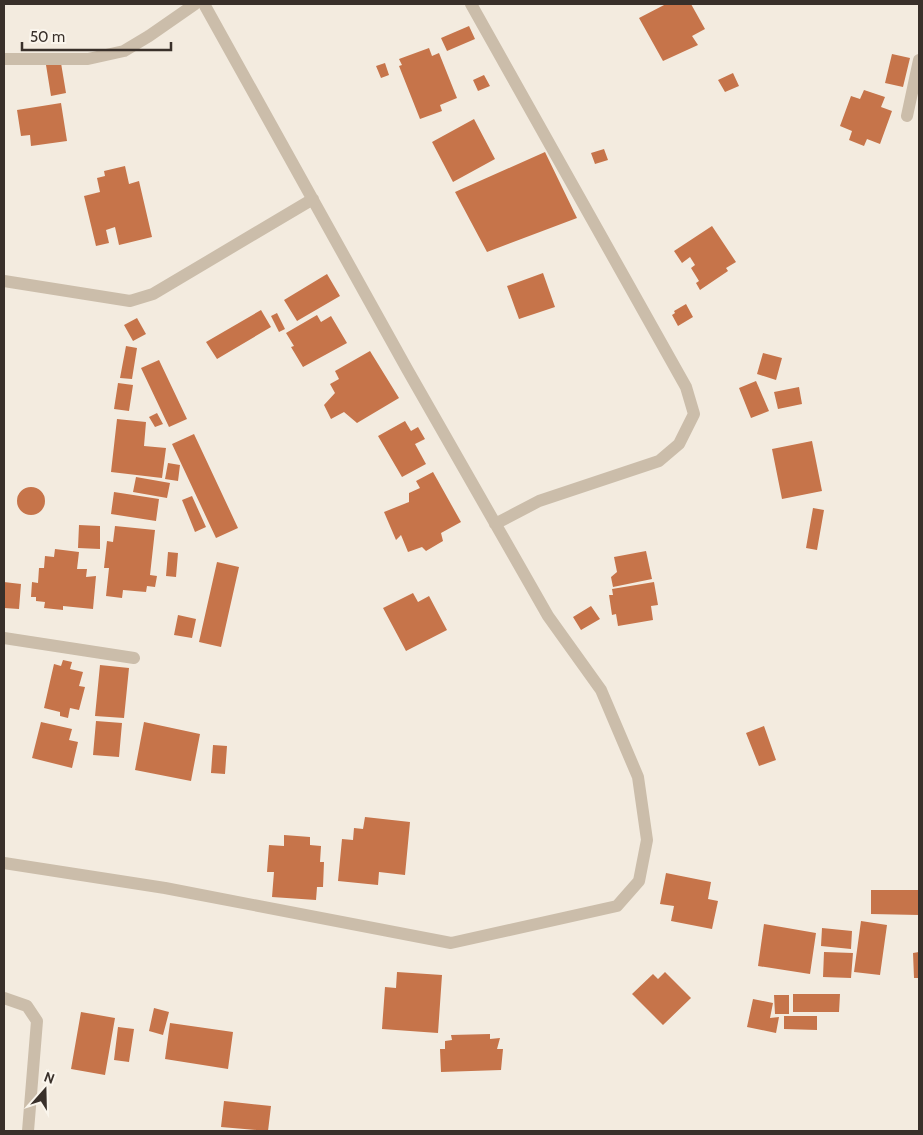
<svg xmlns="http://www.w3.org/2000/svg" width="923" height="1135" font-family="Cabin,sans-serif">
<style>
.building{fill:#c6744a}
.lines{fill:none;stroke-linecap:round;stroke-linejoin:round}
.minor{stroke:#cbbdaa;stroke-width:12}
</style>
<rect width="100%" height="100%" fill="#f3ebdf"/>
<path class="building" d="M666,4H691L705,29L692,36L698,45L663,61L639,18Z
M469,26L475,39L447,51L441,38Z
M429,48L432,56L439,53L457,98L440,105L442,111L420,119L399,66L402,65L399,59Z
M892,54L910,58L903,87L885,83Z
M61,63L66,93L51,96L46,65Z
M385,63L389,75L381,78L376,66Z
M733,73L739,86L725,92L718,80Z
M484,75L490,86L478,91L473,80Z
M864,90L885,97L881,107L892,111L880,144L867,139L864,146L849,140L852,131L840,126L851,96L860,99Z
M61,103L67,141L31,146L30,135L21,136L17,110Z
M474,119L495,159L453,182L432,142Z
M604,149L608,160L595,164L591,153Z
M545,152L577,218L487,252L455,192Z
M125,166L129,184L139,181L152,237L119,245L115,227L106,230L109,243L96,246L84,196L100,192L97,178L105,176L104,171Z
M712,226L736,262L726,268L728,271L700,290L696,283L699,281L691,268L695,265L690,257L682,263L674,251Z
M543,273L555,307L519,319L507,286Z
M327,274L340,296L297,321L284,300Z
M686,304L693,317L678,326L672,315L675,313L674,311Z
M261,310L271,327L217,359L206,342Z
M277,313L285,329L279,332L271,316Z
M317,315L321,322L331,316L347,343L303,367L291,347L294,346L286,333Z
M137,318L146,334L133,341L124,325Z
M126,346L137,348L132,379L120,378Z
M370,351L399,398L357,423L344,412L331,419L324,405L335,393L330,384L339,379L335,371Z
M763,353L782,358L776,380L757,374Z
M159,360L187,419L169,427L141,368Z
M756,381L769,411L751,418L739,388Z
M118,383L133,385L129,411L114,409Z
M799,387L802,404L778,409L774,392Z
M157,413L163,424L155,427L149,417Z
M117,419L146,422L144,446L166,448L162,478L111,472Z
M405,421L411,431L418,427L425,439L415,444L426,464L402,477L378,436Z
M194,434L238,528L216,538L172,444Z
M812,441L822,491L782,499L772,449Z
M168,463L180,465L178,481L165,479Z
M433,472L461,522L441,533L443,541L426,551L422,547L408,552L401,535L396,540L384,512L409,502V493L420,488L416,481Z
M136,477L170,483L167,498L133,492Z
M17 501a14 14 0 1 1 28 0a14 14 0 1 1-28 0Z
M114,492L159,499L156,521L111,514Z
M192,496L206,527L195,532L182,500Z
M813,508L824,510L817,550L806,548Z
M79,525L100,526V549L78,548Z
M115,526L155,530L150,575L157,576L155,587L147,586L146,592L123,590L122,598L106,596L109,568H104L107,541L113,542Z
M55,549L79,552L77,569H87L86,577L96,576L93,609L63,606V610L44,608L45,602L36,601V597H31L32,582L38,583L39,568H44L45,556L54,557Z
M646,551L652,579L613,587L611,577L617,572L614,557Z
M168,552L178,553L176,577L166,576Z
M217,562L239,567L221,647L199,642Z
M4,582L21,584L19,609L4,608Z
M654,582L658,605L651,606L653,620L618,626L616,614L612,615L609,595H613L612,589Z
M413,593L418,602L429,596L447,630L406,651L383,608Z
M591,606L600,619L581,630L573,617Z
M178,615L196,619L192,638L174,635Z
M63,660L72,662L70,669L83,672L79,686L85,687L79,710L70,708L68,718L60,716V712L44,708L54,664L61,666Z
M100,665L129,668L124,718L95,716Z
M96,721L122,723L119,757L93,755Z
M41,722L72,729L69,740L78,742L72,768L32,758Z
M144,722L200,734L191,781L135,770Z
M764,726L776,760L759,766L746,733Z
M213,745L227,746L225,774L211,773Z
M365,817L410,822L405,875L379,872L378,885L338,881L342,839L353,840L354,828L363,829Z
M284,835L310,837V845L321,846L320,862H324L323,887H317L316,900L272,897L274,872H267L269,845L284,846Z
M666,873L711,882L708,899L718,901L712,929L671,921L674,906L660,904Z
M871,890H919V915L871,914Z
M861,921L887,925L880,975L854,972Z
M764,924L816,933L810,974L758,966Z
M822,928L852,931L851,949L821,946Z
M824,952L853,953L851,978L823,977Z
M919,952V978H914L913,953Z
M397,972L442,975L438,1033L382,1029L385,987L396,988Z
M665,972L691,998L663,1025L632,994L653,974L658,979Z
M793,994H840L839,1012H793Z
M774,995H789V1014H775Z
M753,999L773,1003L770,1018L779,1017L776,1033L747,1027Z
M154,1008L169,1012L163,1035L149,1031Z
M81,1012L115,1018L105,1075L71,1069Z
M784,1016H817V1030L784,1029Z
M170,1023L233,1032L228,1069L165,1059Z
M118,1027L134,1029L129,1062L114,1060Z
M490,1034V1039L500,1038L497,1049H503L501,1070L441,1072L440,1049H445V1041L452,1040L451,1035Z
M224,1101L271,1106L268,1131L221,1127Z"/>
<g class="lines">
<path class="minor" d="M471,4L686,387L694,414L679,444L659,461L539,501L495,524
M4,59H88L124,51L149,36L195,4
M907,116L919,60
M4,281L130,301L153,294L313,199
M4,638L134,658
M4,863L165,888L451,943L617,906L639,881L647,840L638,777L601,690L548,616L407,369L204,4
M4,998L27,1006L37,1021L28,1131"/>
</g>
<rect width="923" height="1135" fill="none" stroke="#39302a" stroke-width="10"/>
<g transform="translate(45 1090) rotate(20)" stroke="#faf5ec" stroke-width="4" paint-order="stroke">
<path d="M0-4L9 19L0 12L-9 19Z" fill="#39302a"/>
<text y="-8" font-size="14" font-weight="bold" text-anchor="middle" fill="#39302a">N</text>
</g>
<path d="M22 42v8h149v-8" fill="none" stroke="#39302a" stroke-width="2.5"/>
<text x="30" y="42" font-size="15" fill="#39302a" stroke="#faf5ec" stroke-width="4" paint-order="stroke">50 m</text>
</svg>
